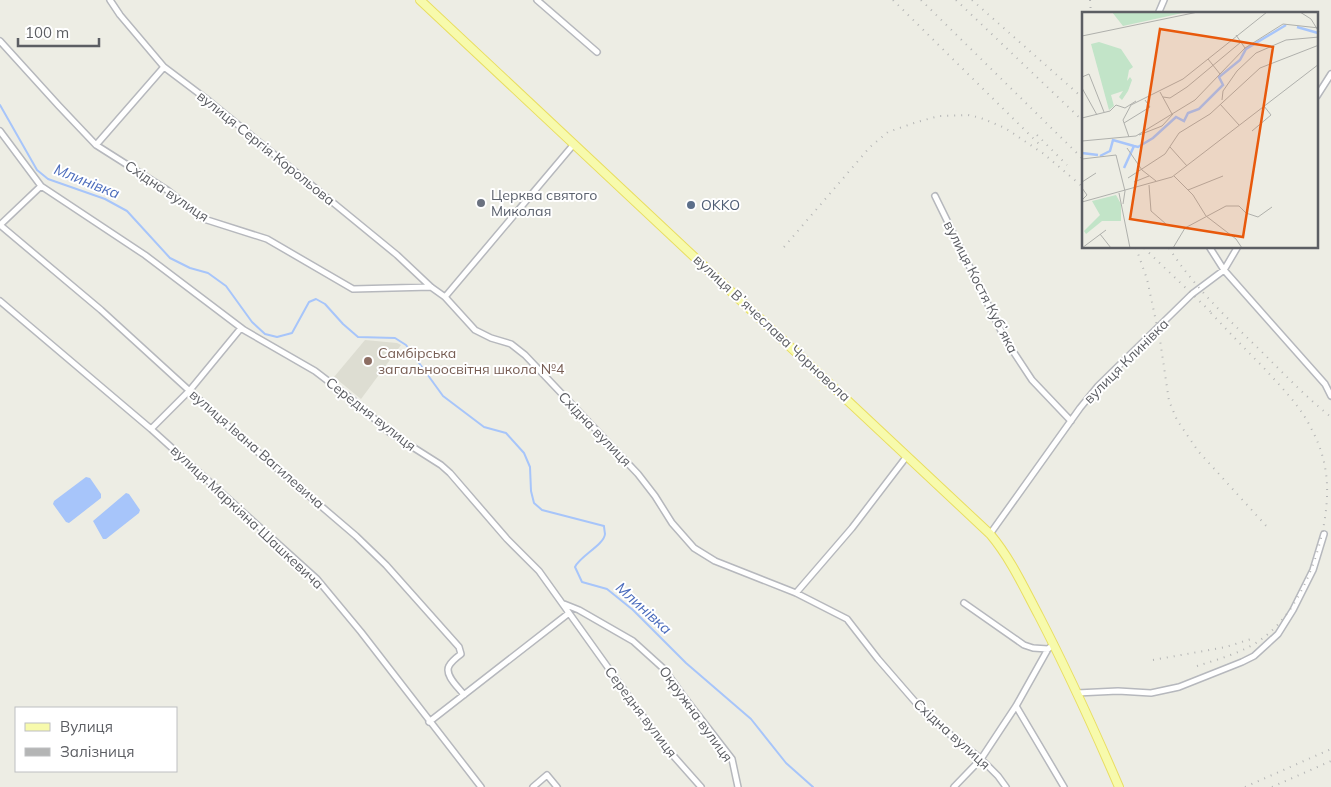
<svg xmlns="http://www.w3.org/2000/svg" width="1331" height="787" font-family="Mulish,sans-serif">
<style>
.education{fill:#ddddd2}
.water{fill:#a7c5fa}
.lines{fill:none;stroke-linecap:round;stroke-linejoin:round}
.stream{stroke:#a7c5fa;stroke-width:2}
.minor-casing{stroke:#b6b8bd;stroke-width:8}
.primary-casing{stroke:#e9de61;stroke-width:10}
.minor{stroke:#fff;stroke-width:5}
.primary{stroke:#f7faac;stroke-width:8}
.rail{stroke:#b4b5b5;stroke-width:2;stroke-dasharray:1 6;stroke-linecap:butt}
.worship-dot{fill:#6b7280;stroke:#fff;stroke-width:2}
.service-dot{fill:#5c6f8a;stroke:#fff;stroke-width:2}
.education-dot{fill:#8d6e63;stroke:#fff;stroke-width:2}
.labels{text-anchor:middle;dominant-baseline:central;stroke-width:4;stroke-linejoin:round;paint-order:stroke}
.street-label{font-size:14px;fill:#5c5e63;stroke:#fff}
.worship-label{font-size:14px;fill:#5b616d;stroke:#fff;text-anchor:start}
.service-label{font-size:14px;fill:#4e5e75;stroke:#fff;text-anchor:start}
.education-label{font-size:14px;fill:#785e54;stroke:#fff;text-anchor:start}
.water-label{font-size:15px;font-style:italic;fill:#4b6cbc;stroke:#fff}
.inset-river{fill:none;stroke:#a7c5fa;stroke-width:2.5}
.inset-road{fill:none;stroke:#afb0ac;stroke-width:1}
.view{fill:#e8590c;fill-opacity:0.15;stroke:#e8590c;stroke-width:2.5}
.inset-edge{fill:none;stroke:#5c5e63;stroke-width:2.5}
</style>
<rect width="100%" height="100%" fill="#edede4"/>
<path class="education" d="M365,340L397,343L401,345L361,399L334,377Z"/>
<path class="water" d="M86,477L90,478L101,494V498L69,523L66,522L53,504L54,501Z
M126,493L129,494L140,510L139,513L106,539H103L93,521Z"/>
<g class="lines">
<path class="stream" d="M0,105L37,170L48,179L105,199L127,211L170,258L190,268L208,273L226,286L252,322L265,334L277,337L292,333L309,302L316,299L325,304L343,324L358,337L395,338L406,345L443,396L484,427L506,433L524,453L530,467L531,491L534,503L542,510L604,526C604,527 605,534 605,534C604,545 580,556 575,567L582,582L607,589L633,610L686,663L751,719L786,763L813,787"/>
<g class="minor-casing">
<path id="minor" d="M110,0L120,15L164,67L209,101L397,255L431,287L445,297L475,330L491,338L511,344L525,355L638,474L655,496L672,523L694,548L715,561L796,593L847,619L878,659L924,712L942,728L981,759L998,776L1006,787
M537,0L597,52
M1158,14L1164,0
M0,41L59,106L96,145L167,190L204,219L267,239L353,289L431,287
M1317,96L1331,74
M0,131L41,186L145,255L244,330L315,371L358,404L389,432L441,465L450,473L507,539L539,571L662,743L701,787
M96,145L164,67
M935,196L1005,339L1032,380L1071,421
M0,225L101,310L239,436L356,536L386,565L459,647L461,654C457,657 451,662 449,666C444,675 459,688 464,695
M0,225L41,186
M1210,248L1224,270L1325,384L1331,396
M445,297L574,144
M0,301L151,429L317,579L361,632L481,787
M151,429L190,390L241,328
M990,534L1080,408L1098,386L1192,294L1224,270L1237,248
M796,593L852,528L907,456
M964,603L1024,645L1033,648L1048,649
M564,604L579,610L633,641L664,669L684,697L732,759L738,787
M1077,693L1118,691L1151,693L1179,687L1242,662L1254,656L1278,634L1293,610L1313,570L1324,534
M1016,706L1064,787
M429,722L569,613
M533,787L547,775L557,787
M954,787L981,759L1016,706L1048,649L1054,644"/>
</g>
<g class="primary-casing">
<path id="primary" d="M420,0L990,534C1011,559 1024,588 1039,616C1068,672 1094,729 1119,787"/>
</g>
<use href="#minor" class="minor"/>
<use href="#primary" class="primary"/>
<path class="rail" d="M893,0L1039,144
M921,0L1084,160
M956,0L1084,122
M972,0L1084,99
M1090,0L1091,14
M1037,135L1067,165
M784,247L870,147L888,132L917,122L939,116L968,115L981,118L1005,128L1044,154L1084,188
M1136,248L1147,279L1160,340L1169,401L1177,420L1198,451L1269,529
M1144,248L1214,315
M1169,248C1194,287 1227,318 1261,351C1284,374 1306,397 1331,417
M1153,660L1226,647L1251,639
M1197,666C1219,659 1245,652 1263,638C1305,607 1329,535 1327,484C1326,465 1321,447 1312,430C1300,405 1281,387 1263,367C1245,349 1228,331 1210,312
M1245,787L1331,749
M1272,787L1331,761"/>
</g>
<circle class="worship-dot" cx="481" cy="203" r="5"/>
<circle class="service-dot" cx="691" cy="205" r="5"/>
<circle class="education-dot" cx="368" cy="361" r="5"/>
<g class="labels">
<g class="street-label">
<text transform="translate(266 148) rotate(39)">вулиця Сергія Корольова</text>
<text transform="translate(167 191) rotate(34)">Східна вулиця</text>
<text transform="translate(981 287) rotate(63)">вулиця Костя Кубʼяка</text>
<text transform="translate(772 328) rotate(43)">вулиця Вʼячеслава Чорновола</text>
<text transform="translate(1126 361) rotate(-45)">вулиця Клинівка</text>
<text transform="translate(371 414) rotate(38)">Середня вулиця</text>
<text transform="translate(595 429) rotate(46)">Східна вулиця</text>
<text transform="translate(257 449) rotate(41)">вулиця Івана Вагилевича</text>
<text transform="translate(247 517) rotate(43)">вулиця Маркіяна Шашкевича</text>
<text transform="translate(641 712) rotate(53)">Середня вулиця</text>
<text transform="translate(696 714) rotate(54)">Окружна вулиця</text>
<text transform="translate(952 734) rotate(42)">Східна вулиця</text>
</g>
<g class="worship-label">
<text x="491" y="195">Церква святого<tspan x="491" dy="16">Миколая</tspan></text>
</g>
<g class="service-label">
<text x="701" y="205">OKKO</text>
</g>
<g class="education-label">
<text x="378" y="353">Самбірська<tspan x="378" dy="16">загальноосвітня школа №4</tspan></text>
</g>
<g class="water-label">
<text transform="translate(87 181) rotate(22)">Млинівка</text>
<text transform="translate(644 608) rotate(42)">Млинівка</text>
</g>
</g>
<g transform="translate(1082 12)">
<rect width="236" height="236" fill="#edede4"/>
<path d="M30,0H105L41,14ZM17,30L39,37L51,55L47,58L45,69L48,65L50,68L46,79L40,88L37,85L41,79L29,83L32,94L27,98L9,32ZM34,183L39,192V209H20L4,222L2,219L18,203L10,189Z" fill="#c2e4c8"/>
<path class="inset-river" d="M215,15L236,21M0,141L16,143M18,144L28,139L31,128L52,134M42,156L52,134L56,135L71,126L94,105L102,109L106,101L117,97L141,73L137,65L158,48L164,37L204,13"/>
<path class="inset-road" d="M218,0L229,7L237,20M154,23L163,36M0,24L116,0M126,47L138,62M0,65L7,62L22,100M0,76L15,103M78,80L90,102M81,85L88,86L105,75L159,30M140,88L141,79L155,59L174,41L204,28L237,25M138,92L157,113M0,106L28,99L34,93L43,96L54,89M42,111L68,95L63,88M170,119L189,103L182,94M57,123L80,114L91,102M47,125L41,108L49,93L101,67L185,0M0,129L54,124L113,88L163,36L201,12L237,16M88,135L105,154M45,136L60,158L74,169M0,147L34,143L43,179L41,192M92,164L111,183L124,204L154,227L160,236M46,166L83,142L97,121L128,102L178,56L237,33M0,170L14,161M52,170L67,164M67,173L69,199L84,212M0,176L5,183L0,188M106,178L141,164M37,181L48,236M0,190L90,165L237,52M18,222L29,236M0,236L24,218M91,236L103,216L144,194H157L164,201L176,205L190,195"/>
<path class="view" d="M78,17L191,35L161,225L48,207Z"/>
<rect width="236" height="236" class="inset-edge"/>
</g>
<rect x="15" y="707" width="162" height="65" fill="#ffffff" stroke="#bebfc1"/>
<rect x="25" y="723" width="25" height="8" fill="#f7faac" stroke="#bebfc1"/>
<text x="60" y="732" font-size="15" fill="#5c5e63">Вулиця</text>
<rect x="25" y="748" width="25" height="8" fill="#b4b5b5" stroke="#bebfc1"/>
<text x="60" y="757" font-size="15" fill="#5c5e63">Залізниця</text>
<path d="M18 38v8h81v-8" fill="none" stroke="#5c5e63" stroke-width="2.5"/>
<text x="25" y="38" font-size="15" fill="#5c5e63" stroke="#ffffff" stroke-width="4" paint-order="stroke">100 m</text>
</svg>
